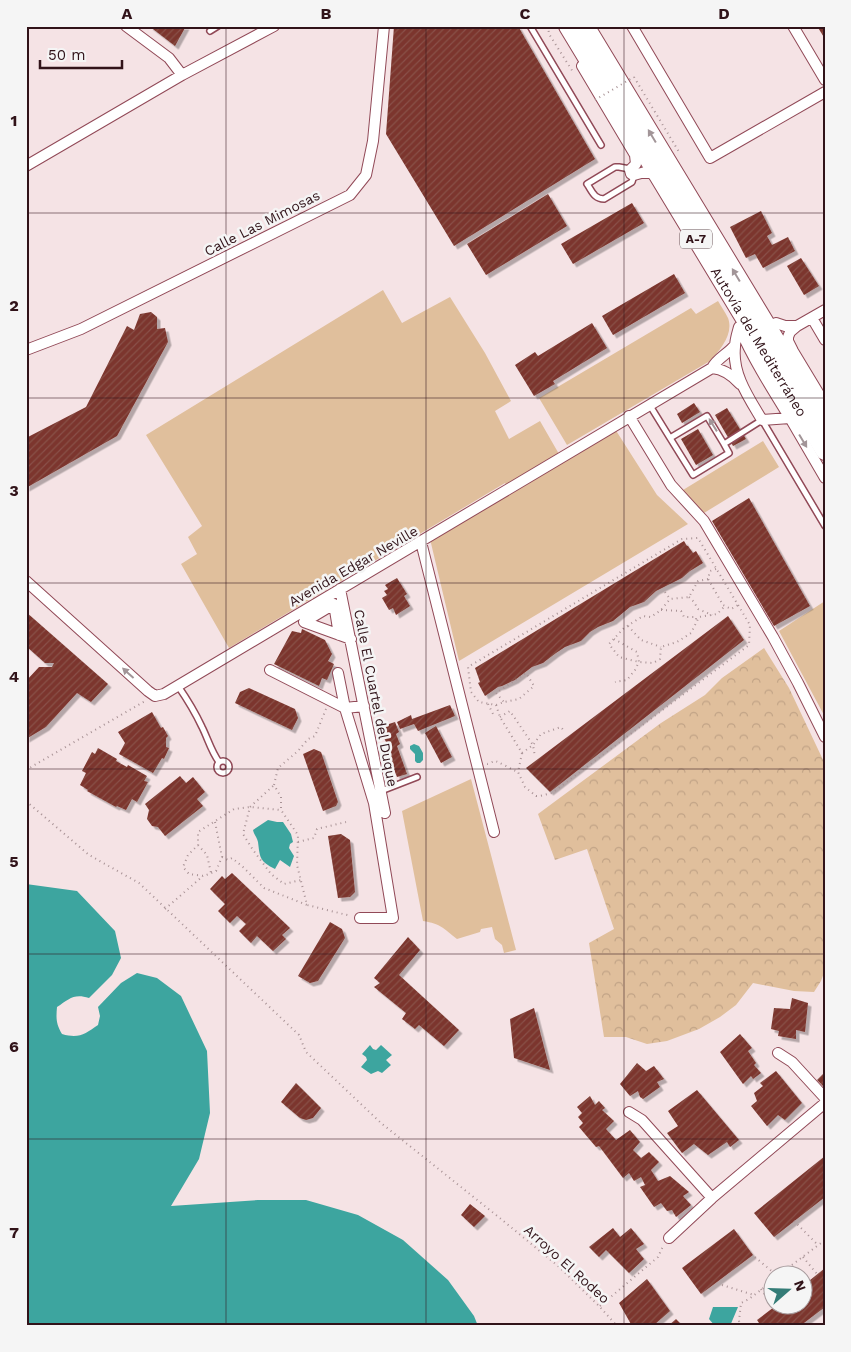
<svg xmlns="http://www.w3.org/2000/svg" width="851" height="1352" font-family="'Work Sans',sans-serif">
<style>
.green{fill:#e0bf9c}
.forest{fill:url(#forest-crowns)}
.water{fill:#3da59f}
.building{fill:url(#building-hatch);filter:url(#shadow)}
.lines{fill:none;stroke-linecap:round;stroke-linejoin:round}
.lane-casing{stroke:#914957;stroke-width:8}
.street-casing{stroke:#914957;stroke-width:12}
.highway-casing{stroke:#914957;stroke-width:20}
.path{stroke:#a99396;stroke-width:2;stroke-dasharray:1 4;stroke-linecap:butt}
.lane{stroke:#fff;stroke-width:5}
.street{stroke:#fff;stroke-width:10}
.highway{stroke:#fff;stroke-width:18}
.path-bridge{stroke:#a99396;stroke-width:2;stroke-dasharray:1 4;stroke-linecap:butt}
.oneway{fill:#a29598}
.grid{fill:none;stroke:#311319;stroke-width:1;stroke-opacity:0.55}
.labels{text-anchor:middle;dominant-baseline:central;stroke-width:5;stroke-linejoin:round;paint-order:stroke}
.shield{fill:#f5f5f5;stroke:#6c575b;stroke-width:1}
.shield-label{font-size:12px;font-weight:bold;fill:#311319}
.street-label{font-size:14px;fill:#311319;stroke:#f5f5f5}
.neatline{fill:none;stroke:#311319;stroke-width:2}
.grid-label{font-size:16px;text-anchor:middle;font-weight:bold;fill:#311319}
</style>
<defs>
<pattern id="forest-crowns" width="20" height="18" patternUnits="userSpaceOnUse" patternTransform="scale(1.25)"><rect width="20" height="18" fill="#e0bf9c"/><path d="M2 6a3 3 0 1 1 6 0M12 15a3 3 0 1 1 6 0" fill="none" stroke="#c1a386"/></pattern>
<pattern id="building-hatch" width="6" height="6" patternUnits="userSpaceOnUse" patternTransform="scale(1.25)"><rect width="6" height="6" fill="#7b362d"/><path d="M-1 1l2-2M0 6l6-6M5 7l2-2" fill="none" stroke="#895049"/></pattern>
<filter id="shadow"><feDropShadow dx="3.5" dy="3.5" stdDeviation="0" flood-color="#0004"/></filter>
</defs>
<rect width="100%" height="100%" fill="#f5e3e5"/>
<path class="green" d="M383,290L402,323L450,297L485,353L511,401L495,411L509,439L540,421L559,454L506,485L505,483L229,648L181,564L197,554L188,537L202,526L146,435Z
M718,301C721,306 725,312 728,318C734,334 720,350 710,361L567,445L539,398L691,308L696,314Z
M615,429L657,495L688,524L459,661L430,539Z
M763,441L779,467L704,513L683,490Z
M825,601V717L779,631Z
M471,779L516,950L504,953L502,945L495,939L492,927L481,929L480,932L457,939C443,928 441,924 423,921L402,811Z"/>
<path class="forest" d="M764,648L789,688L825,764V970L821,981L814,992L794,991L753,983L736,1005L720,1017L699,1029L667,1041L647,1044L626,1037H604L589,943L614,929L587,849L555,860L538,814L661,723L705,695L722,678Z"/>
<path class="water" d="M414,744L419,746L423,753V760L420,763H417L415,761V754L410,749V746Z
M268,820L277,822H283L291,834L293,842L290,844L289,848L294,856L290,867L280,860L275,869C259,861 260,857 258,842C257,837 254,835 253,830Z
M26,884L77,891L115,931L121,958L112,975L89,998C74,993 69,999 57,1007C56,1018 56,1024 62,1034C79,1039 85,1034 98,1025L100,1016L98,1007L121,983L137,973L157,978L181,996L207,1051L210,1113L199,1159L171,1206L258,1200H306L358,1215L403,1240L448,1280L474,1316L478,1326H26Z
M370,1045L373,1049L376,1050L381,1045L392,1055L386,1060L391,1065L382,1073L378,1071L371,1074L361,1067L367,1060L366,1057L362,1054Z
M713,1307H738L730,1326H715L709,1319Z"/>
<path class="building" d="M149,26H186L175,46Z
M394,26H518L595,159L454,246L386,134Z
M817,26H825V39Z
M548,194L567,226L486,275L467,244Z
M632,203L644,223L573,264L561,244Z
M761,211L772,233L767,236L772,245L788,237L795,251L763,268L755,254L746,258L730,227Z
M801,258L819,286L804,295L787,266Z
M674,274L685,293L613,335L602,316Z
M151,312L157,317V329L165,328L168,342L117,436L26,488V438L86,407L127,326L134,330L140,314Z
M592,323L607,348L553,381L555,384L534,396L515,365L535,352L538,356Z
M694,403L700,412L682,423L677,414Z
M727,408L746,439L733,446L715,415Z
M698,429L713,455L696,465L681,439Z
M749,498L810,606L774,626L712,521Z
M684,541L687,546H688L693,553L696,551L703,563L690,571L682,578L656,591L644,602L630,607L613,621L598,627L590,632L581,641L565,647L556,653L543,663L532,667L515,680L502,686L498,687L485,696L478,683L480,682L475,668Z
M397,578L407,594L404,596L410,606L396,615L393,608L389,610L382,598L387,595L384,591L388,589L385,585Z
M26,612L108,684L91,702L77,693L46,727L26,739V681L39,667H52L54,663H45L26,646Z
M728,616L744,640L550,792L526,768Z
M302,629L325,640L332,654L328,661L334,664L327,680L322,678L319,686L274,664L292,631L301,633Z
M249,688L295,709L298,718L292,730L235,703L240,692Z
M450,705L455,716L418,731L414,724L400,729L397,722L411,715L412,719Z
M152,712L161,728L163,727L168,736L166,738V747L169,748L164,759L162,758L153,773L119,754L125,743L118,732Z
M395,722L399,732L396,734L400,744L397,746L407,774L397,777L386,749L389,748L384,738L388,736L383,726Z
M436,726L452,757L441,763L425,733Z
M98,748L117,759L116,761L127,767L128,765L147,776L144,781L148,782L137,802L132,799L126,810L117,806L116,807L87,791L88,790L80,785L86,773L82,771L92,752L95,754Z
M314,749L321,752L338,802L336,806L323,811L303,754Z
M180,776L186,783L193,777L205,792L197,799L203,806L165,836L158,827L152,826L147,819L149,810L145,804Z
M341,834L350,840L355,892L350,897L338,898L328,836Z
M232,873L290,928L282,935L286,939L273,951L257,936L251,943L239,931L246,924L237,916L230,923L218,911L225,904L210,889L222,876L225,879Z
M330,922L342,929L345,938L318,981L310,983L298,976Z
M408,937L420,950L399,975L459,1030L444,1046L419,1025L415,1029L402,1019L406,1013L374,987L380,983L374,978Z
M792,998L808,1003L805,1032L796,1030V1039L778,1036L779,1031L771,1029L774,1008L790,1009Z
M534,1008L550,1070L514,1058L510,1019Z
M740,1034L752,1048L748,1051L756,1063L754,1065L761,1073L753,1079L751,1076L743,1084L720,1052Z
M637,1063L646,1071L654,1066L664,1079L657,1082L660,1087L643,1099L640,1097L638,1091L630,1096L620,1084Z
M776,1071L802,1103L785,1120L778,1115L767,1126L751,1106L757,1101L754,1093L763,1086L760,1083Z
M825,1072V1088L817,1080Z
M296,1083L321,1108L313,1118L306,1120L300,1118L281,1102Z
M697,1090L739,1140L730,1147L727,1142L708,1155L694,1144L682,1153L667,1133L678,1126L668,1111Z
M590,1096L595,1105L599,1101L605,1108L602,1110L614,1121L606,1129L616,1140L630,1130L640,1142L633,1150L641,1158L649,1152L659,1162L651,1170L658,1181L670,1176L689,1192L683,1196L691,1205L676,1217L672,1210L667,1211L661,1203L654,1207L640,1187L645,1185L641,1177L634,1181L629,1173L623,1178L599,1146L596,1147L579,1127L583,1123L578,1117L582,1113L577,1107Z
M825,1156V1197L774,1237L754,1213Z
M470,1204L485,1216L474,1227L461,1215Z
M613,1228L620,1237L631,1228L644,1244L636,1249L644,1259L629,1273L606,1250L599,1257L589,1247Z
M734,1229L753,1255L701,1294L682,1268Z
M825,1268V1307L800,1326H761L757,1320L778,1304H804V1285Z
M647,1279L670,1311L653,1326H644L642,1323L638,1326H632L619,1303Z
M676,1319L683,1326H668Z"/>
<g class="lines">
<g class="lane-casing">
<path id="lane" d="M530,26L601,145
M210,31L218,26
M630,169L619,167H615L587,184C592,191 594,199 604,199L632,182L634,175
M649,404L670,438L707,416L724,444L762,420L825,526
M670,438L693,475L729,453L724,444
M178,686C187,699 195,712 202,727C208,739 211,751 219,762
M217 767a6 6 0 1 1 12 0a6 6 0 1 1-12 0Z
M381,791L417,777"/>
</g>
<g class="street-casing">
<path id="street" d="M126,26L169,58L182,75
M632,26L710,158L825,92
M793,26L825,80
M582,66L635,155L636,164L630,170L631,174L634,175L645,172L657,175
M26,166L182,75L274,26
M825,310L797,326L790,332L788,337V341L793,351L825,404
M812,318L825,340
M776,323L785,326H797
M739,327C737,334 735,340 735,347C732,374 749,398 762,420L790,418L825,478
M739,327C753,359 772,389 790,418
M26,350L81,329L350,195L366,175L373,141L384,26
M712,368C724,369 732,375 740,384
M629,416L671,485L704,521L773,637L798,683L825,737
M421,542L494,832
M26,581L148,691L155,696L164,694L712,368C717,358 728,354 735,345
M340,589L385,813
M339,635L334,604L304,622L351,639
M270,670L345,708
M338,673L345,708
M360,918H393L374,803L345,708L364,706
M778,1053L792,1062L825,1098
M629,1112L642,1120L712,1198
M669,1238L712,1198L825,1103"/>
</g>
<g class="highway-casing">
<g id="highway">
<path id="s1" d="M568,26L825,451"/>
<path d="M585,26L825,422"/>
</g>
</g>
<path class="path" d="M548,26L549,34L573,72
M634,77L679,152
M716,569L710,571L708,579L723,605L731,609L738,605
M708,579L698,581L689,597L670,599L661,610L651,617L643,616L624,628L609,644L619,657L639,662L653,663L660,659L661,647L677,642L691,633L699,617L717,614L725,606
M665,592L670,599
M689,597L694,602L698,609L712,615
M661,610L681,611L684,617H696V621
M628,626L641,640L661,647
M614,639L637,652L639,662L635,670L627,680L615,682
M488,704L494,716
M496,705L500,717L522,753L518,772L525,787L536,796H540L552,793L749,645L750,625L698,538L682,539L468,667L471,692L479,702L496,705L504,702L519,699L534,686L526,673L496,693L504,702
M326,709L315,736L308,739L298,751L278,768L274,785L281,797V810L298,835L297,865L307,905L351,916
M500,717L510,711L533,745L535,757
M522,753L533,745L541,734L561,727L565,732
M487,764C488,764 494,761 495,761C497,761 513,770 518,772
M26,770L145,701
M273,786L250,807L243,834L253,850L271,874L284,884L301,880
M26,801L89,855L139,883L299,1035L306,1052L381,1123L501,1219L558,1266L600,1307L617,1326
M215,822L222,857L216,871L204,876L189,874L183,867L188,855L198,845V832L234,809L250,807L281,810
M298,842L314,838L317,829L346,822
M198,845L207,855L211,873
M222,857L228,860L232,858L243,867L264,888L307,905
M165,909L203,876
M794,1221L818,1245
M755,1257L775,1274
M803,1257L817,1274
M780,1274L825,1240
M722,1285L754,1295
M761,1289L771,1304
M600,1306L658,1257L663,1246
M742,1326L739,1321L741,1303L749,1299L774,1280"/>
<use href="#lane" class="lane"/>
<use href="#street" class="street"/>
<use href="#highway" class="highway"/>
<path class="path-bridge" d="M595,100L634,77"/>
</g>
<defs><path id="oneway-solid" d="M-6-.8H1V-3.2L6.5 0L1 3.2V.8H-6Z" transform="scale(1.25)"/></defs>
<g class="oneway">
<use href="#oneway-solid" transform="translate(652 136) rotate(-121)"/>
<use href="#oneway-solid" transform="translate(736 275) rotate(-121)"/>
<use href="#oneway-solid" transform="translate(713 425) rotate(-122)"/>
<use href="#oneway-solid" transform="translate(803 441) rotate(59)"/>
<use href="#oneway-solid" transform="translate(128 673) rotate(-138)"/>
</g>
<path class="grid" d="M226,26V1326M426,26V1326M624,26V1326M26,213H825M26,398H825M26,583H825M26,769H825M26,954H825M26,1139H825"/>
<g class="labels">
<rect class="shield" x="680" y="229.5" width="32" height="19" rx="4"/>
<g class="shield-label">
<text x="696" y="239">A-7</text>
</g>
<g class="street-label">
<text transform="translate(262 223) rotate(-27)">Calle Las Mimosas</text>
<text stroke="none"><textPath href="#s1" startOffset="369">Autovía del Mediterráneo</textPath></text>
<text transform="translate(353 566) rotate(-30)">Avenida Edgar Neville</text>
<text transform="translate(376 698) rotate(79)">Calle El Cuartel del Duque</text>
<text transform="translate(567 1264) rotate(42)">Arroyo El Rodeo</text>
</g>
</g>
<rect width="851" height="1352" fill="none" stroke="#f5f5f5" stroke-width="55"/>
<g transform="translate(788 1290) rotate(70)"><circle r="24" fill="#f5f5f5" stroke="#a79b9d"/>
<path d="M0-4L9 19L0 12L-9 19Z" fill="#347c77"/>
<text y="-8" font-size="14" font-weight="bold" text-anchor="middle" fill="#311319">N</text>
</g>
<path d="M40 60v8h82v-8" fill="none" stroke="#311319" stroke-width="2.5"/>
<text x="48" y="60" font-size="15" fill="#311319" stroke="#f5f5f5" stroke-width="4" paint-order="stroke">50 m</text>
<rect x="28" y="28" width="796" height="1296" class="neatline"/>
<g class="grid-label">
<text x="127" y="19">A</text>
<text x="326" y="19">B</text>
<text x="525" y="19">C</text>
<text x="724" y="19">D</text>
<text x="14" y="126">1</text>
<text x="14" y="311">2</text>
<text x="14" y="496">3</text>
<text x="14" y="682">4</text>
<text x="14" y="867">5</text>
<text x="14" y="1052">6</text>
<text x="14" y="1238">7</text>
</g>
</svg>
